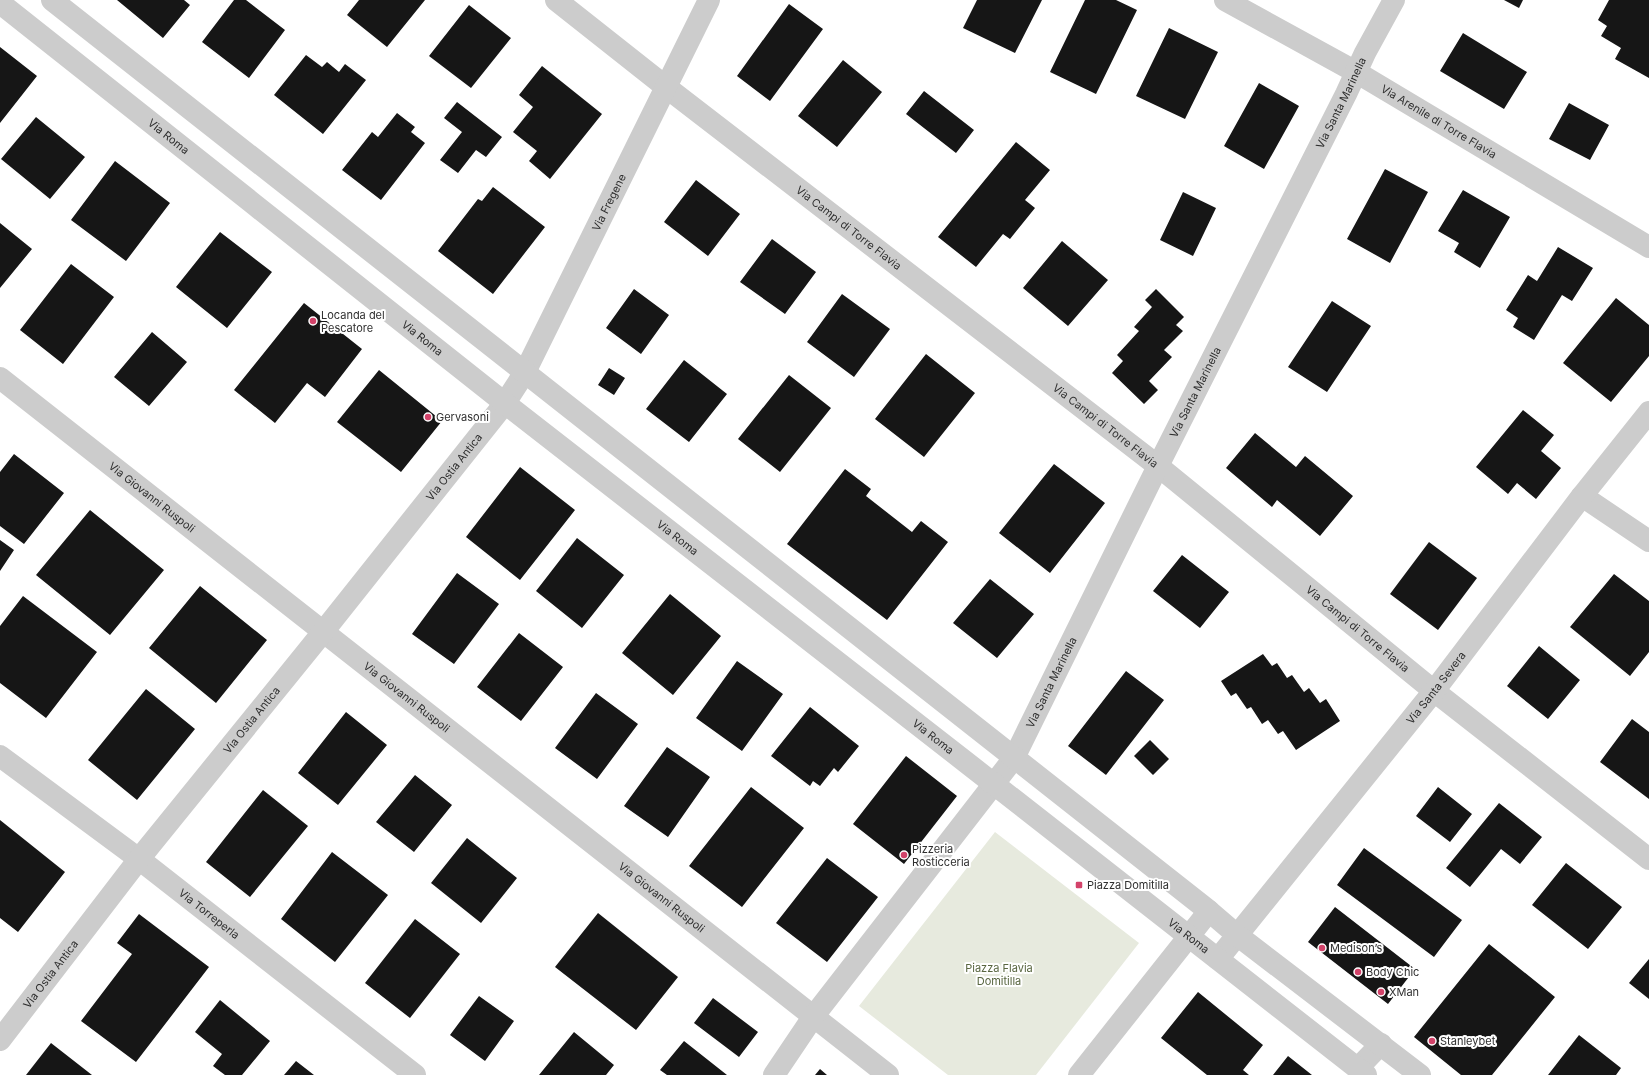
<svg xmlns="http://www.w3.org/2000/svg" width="1649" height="1075" font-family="Inter,sans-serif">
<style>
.green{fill:#e7eade}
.building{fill:#161616}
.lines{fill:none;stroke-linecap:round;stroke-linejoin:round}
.minor{stroke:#ccc;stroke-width:22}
.tertiary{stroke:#ccc;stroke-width:22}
.poi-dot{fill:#d3436a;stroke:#fff;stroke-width:1.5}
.labels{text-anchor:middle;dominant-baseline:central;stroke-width:4;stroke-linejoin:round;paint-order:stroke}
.street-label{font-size:11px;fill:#2f2f2f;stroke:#fff}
.poi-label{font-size:11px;fill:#2f2f2f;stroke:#fff;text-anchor:start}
.park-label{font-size:11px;fill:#596640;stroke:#fff}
</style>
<rect width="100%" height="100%" fill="#fff"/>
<path class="green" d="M995,832L1139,943L1036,1075H948L859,1006Z"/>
<path class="building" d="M117,0H184L190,5L163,38Z
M234,0H246L285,30L249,78L202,42Z
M359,0H425L387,47L347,15Z
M977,0H1042L1015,53L963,28Z
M1085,0H1116L1137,10L1096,94L1050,72Z
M1504,0H1523L1519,8Z
M1609,0H1649V78L1615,59L1621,48L1601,36L1607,26L1598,20Z
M789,4L823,29L770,101L737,76Z
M469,5L511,38L471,88L429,56Z
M1169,28L1218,52L1185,119L1136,96Z
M1463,33L1527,72L1504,109L1440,71Z
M0,47L37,76L0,123Z
M306,55L322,67L327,62L339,72L345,64L366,80L323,134L274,95Z
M843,60L882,92L837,147L798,116Z
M542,66L602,114L550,179L529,161L537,151L513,132L533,107L519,95Z
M1259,83L1299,106L1264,169L1224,146Z
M924,91L974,130L956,153L906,114Z
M457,102L502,137L486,157L476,150L458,173L440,160L462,132L444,118Z
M1569,103L1609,125L1590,160L1549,139Z
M397,113L415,127L411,132L425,143L381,200L342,170L372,132L378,137Z
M36,117L85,157L50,199L1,159Z
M1016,142L1050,170L1025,200L1035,208L1010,239L1003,234L976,267L938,237Z
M115,161L170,203L126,261L71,220Z
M1385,169L1428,192L1390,263L1347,239Z
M696,180L740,214L708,256L664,222Z
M493,187L545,227L493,294L438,251L478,199L482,201Z
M1463,190L1510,217L1480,268L1454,252L1459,243L1438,231Z
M1183,192L1216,208L1193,256L1160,240Z
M0,223L32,249L0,288Z
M220,232L272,272L227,328L176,287Z
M772,239L816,272L785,314L740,282Z
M1062,241L1108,280L1068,326L1023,288Z
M1558,247L1593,268L1572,301L1562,295L1534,340L1513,327L1518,318L1506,310L1528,275L1537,281Z
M71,264L114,297L63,364L20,330Z
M634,289L669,315L641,354L606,328Z
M1156,289L1184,317L1176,325L1183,331L1164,350L1172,357L1149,381L1158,390L1144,404L1112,373L1123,361L1117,355L1139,331L1134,327L1152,307L1145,300Z
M842,294L890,329L854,377L807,342Z
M1616,298L1649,325V356L1611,402L1563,363Z
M1332,301L1371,326L1327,392L1288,367Z
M304,303L362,349L325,397L307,383L275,423L234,390Z
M152,332L187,362L149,406L114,377Z
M926,354L975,393L924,457L875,419Z
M684,360L727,394L689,442L646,409Z
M609,368L625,378L614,395L598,385Z
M379,370L442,421L401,472L337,422Z
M789,375L831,408L780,472L738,439Z
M1523,410L1554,435L1541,451L1561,468L1536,499L1517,483L1508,494L1476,467Z
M1255,433L1296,467L1305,456L1353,496L1320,536L1277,500L1272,507L1226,468Z
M14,454L64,493L24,544L0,526V472Z
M1054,464L1105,503L1050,573L999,533Z
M520,467L575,510L520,580L466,537Z
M845,469L871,489L866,496L912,532L921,521L948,542L887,620L787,544Z
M90,510L164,570L110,635L36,575Z
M577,538L624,575L582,628L536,591Z
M0,540L14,550L0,571Z
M1429,542L1477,578L1438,630L1390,594Z
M1182,555L1229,592L1200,628L1153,591Z
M457,573L499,604L454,664L412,634Z
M1614,574L1649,601V652L1630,676L1570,627Z
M990,579L1034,614L997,658L953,623Z
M200,586L267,640L216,703L149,648Z
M670,594L721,636L673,695L622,653Z
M23,596L97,652L46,718L0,683V626Z
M519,633L563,667L521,721L477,687Z
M1539,646L1580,680L1548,719L1507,686Z
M1263,654L1272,666L1277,663L1287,678L1292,675L1304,692L1309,688L1320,703L1326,699L1340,721L1296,750L1283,731L1278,734L1268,720L1262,724L1251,707L1247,709L1236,693L1231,696L1221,681Z
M737,661L783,694L742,751L696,718Z
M1126,671L1164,700L1106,775L1068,746Z
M146,689L195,729L137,800L88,760Z
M596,693L638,724L597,779L555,748Z
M810,707L859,746L838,772L834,768L820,786L813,781L810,786L771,756Z
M346,712L387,745L338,805L298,773Z
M1632,719L1649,732V799L1600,762Z
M1150,740L1169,759L1153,775L1134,756Z
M667,747L710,777L668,837L624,806Z
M906,756L957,796L904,864L853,824Z
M415,775L452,805L414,852L376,822Z
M751,787L804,828L742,907L689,866Z
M1438,787L1472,814L1450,842L1416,816Z
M263,790L308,826L250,897L206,862Z
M1499,803L1542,837L1520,864L1501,849L1470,887L1446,868Z
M0,820L65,872L18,932L0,918Z
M467,838L517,878L481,923L431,883Z
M1364,848L1462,920L1434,957L1337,885Z
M332,852L388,895L335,962L281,919Z
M827,858L878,897L827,962L776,923Z
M1566,863L1622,907L1588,949L1532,905Z
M1335,907L1415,969L1388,1004L1308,942Z
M598,913L678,977L636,1030L555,967Z
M139,914L209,967L136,1062L81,1021L132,954L117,943Z
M415,919L460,954L410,1018L365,983Z
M1489,944L1555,997L1492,1075H1461L1414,1037Z
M1649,959V999L1629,983Z
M1198,992L1263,1045L1243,1070L1249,1075H1207L1161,1038Z
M479,996L514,1021L485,1061L450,1035Z
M713,998L758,1032L739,1057L694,1023Z
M220,1000L270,1041L242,1075H225L213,1066L222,1054L195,1032Z
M574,1032L614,1065L606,1075H539Z
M1579,1035L1621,1068L1616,1075H1548Z
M684,1041L727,1075H667L660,1070Z
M51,1043L92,1075H26Z
M1288,1056L1312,1075H1273Z
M296,1061L314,1075H284Z
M820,1069L827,1075H815Z"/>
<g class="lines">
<g class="minor">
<path id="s1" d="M556,0L666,87L1158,466L1434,691L1649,859"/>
<path id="s2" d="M1225,0L1356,72L1649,247"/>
<path id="s3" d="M0,378L888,1075"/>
<path d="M1582,496L1649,541"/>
<path id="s4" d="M0,756L139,859L415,1075"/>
<path id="s5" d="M1218,959L1434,691L1582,496L1649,412"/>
<path id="s6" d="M0,1040L139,859L323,632L505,403L525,372L709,0"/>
<path d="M1358,1068L1381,1044"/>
<path id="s7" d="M774,1075L813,1017L1014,758L1158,466L1346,94L1365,53L1394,0"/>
<path d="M1079,1075L1209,911"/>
</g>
<g class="tertiary">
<path d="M52,0L1209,911L1237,935L1420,1075"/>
<path id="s8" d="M0,3C169,136 337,271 506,404C793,628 1080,850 1366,1075"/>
</g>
</g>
<g class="poi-dot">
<circle cx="313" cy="321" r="4"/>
<circle cx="428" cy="417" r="4"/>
<circle cx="904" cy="855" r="4"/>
<rect x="1075" y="881" width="8" height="8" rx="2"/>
<circle cx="1322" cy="948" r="4"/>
<circle cx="1358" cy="972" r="4"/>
<circle cx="1381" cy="992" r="4"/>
<circle cx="1432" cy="1041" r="4"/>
</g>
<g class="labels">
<g class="street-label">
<text stroke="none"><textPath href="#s7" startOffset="1130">Via Santa Marinella</textPath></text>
<text stroke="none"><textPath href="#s2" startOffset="246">Via Arenile di Torre Flavia</textPath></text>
<text stroke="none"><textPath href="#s8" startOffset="215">Via Roma</textPath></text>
<text stroke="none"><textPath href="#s6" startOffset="1039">Via Fregene</textPath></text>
<text stroke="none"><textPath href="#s1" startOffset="371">Via Campi di Torre Flavia</textPath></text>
<text stroke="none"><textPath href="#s8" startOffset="539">Via Roma</textPath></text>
<text stroke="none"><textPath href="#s7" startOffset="806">Via Santa Marinella</textPath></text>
<text stroke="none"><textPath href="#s1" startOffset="695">Via Campi di Torre Flavia</textPath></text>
<text stroke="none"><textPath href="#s6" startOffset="731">Via Ostia Antica</textPath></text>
<text stroke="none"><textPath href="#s3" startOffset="193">Via Giovanni Ruspoli</textPath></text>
<text stroke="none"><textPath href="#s8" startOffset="863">Via Roma</textPath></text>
<text stroke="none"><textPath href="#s1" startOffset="1019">Via Campi di Torre Flavia</textPath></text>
<text stroke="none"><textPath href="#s7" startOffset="482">Via Santa Marinella</textPath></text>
<text stroke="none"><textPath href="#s5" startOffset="348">Via Santa Severa</textPath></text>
<text stroke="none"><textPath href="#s3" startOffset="517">Via Giovanni Ruspoli</textPath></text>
<text stroke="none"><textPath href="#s6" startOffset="407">Via Ostia Antica</textPath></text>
<text stroke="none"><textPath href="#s8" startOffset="1187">Via Roma</textPath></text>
<text stroke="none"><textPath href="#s3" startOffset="841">Via Giovanni Ruspoli</textPath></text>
<text stroke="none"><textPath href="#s4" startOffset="262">Via Torreperla</textPath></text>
<text stroke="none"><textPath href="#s8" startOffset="1511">Via Roma</textPath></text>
<text stroke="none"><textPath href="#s6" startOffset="83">Via Ostia Antica</textPath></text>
</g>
<g class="poi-label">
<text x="321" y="315">Locanda del<tspan x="321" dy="13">Pescatore</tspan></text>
<text x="436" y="417">Gervasoni</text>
<text x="912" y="849">Pizzeria<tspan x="912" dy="13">Rosticceria</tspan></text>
<text x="1087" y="885">Piazza Domitilla</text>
<text x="1330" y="948">Medison’s</text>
<text x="1366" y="972">Body Chic</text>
<text x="1389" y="992">XMan</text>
<text x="1440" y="1041">Stanleybet</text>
</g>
<g class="park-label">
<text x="999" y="968">Piazza Flavia<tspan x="999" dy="13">Domitilla</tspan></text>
</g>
</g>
</svg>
